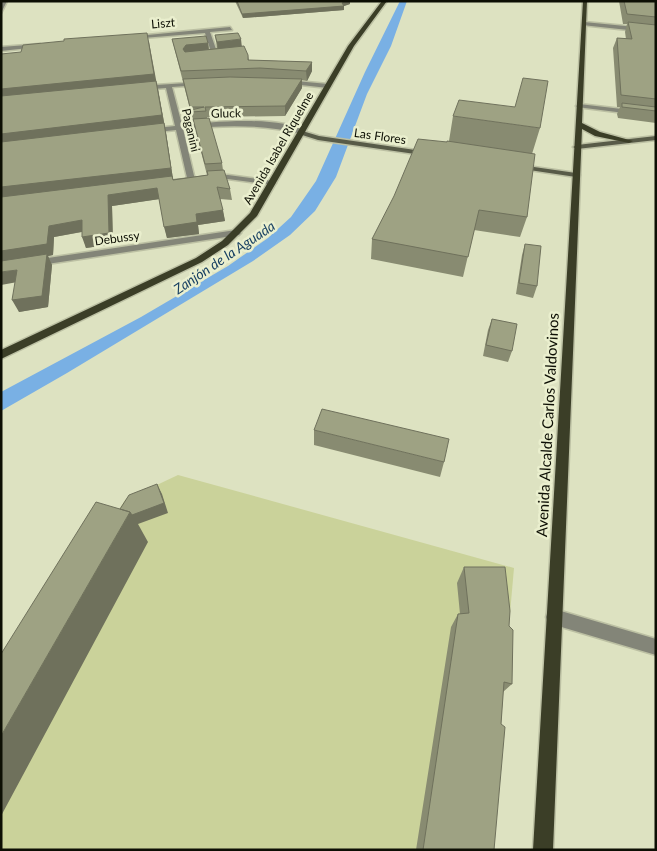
<svg xmlns="http://www.w3.org/2000/svg" width="657" height="851" font-family="Lato,sans-serif">
<style>
.green{fill:#cad29a}
.water{fill:#79b0e4}
.lines{fill:none;stroke-linecap:round;stroke-linejoin:round}
.street-casing{stroke:#bcc0a3;stroke-width:3}
.secondary-casing{stroke:#bcc0a3;stroke-width:3}
.primary-casing{stroke:#bcc0a3;stroke-width:3}
.street{fill:#838578;fill-rule:evenodd}
.secondary{fill:#585b48;fill-rule:evenodd}
.primary{fill:#3b3e27;fill-rule:evenodd}
.wall{fill:#888b71}
.shaded-wall{fill:#6f715c}
.building{fill:#9ea283;stroke:#6f715c}
.labels{text-anchor:middle;dominant-baseline:central;stroke-width:5;stroke-linejoin:round;paint-order:stroke}
.far-street-label{font-size:12px;fill:#0d0f04;stroke:#eaefce}
.far-water-label{font-size:14px;font-style:italic;fill:#184062;stroke:#eaefce}
.street-label{font-size:15px;fill:#0d0f04;stroke:#eaefce}
</style>
<rect width="100%" height="100%" fill="#dde2c1"/>
<path class="green" d="M178,475L514,568L489,850H1V697L125,500Z"/>
<path class="water" d="M400,1H407L391,46L367,94L336,177L315,211L290,235L253,261L67,373L1,411V392L141,317L228,266L268,238L291,217L316,181L365,72Z"/>
<g class="lines">
<g class="street-casing">
<path id="street" d="M2,1H7L1,13Z
M584,22L656,29V33L582,25Z
M230,27L232,30L210,32L218,55L215,57L212,55L205,33L130,39L127,37Z
M40,44L38,47L1,51V47Z
M285,80L328,84L331,86L328,88L283,83V81Z
M202,82L203,83L200,85L172,87L182,125C212,122 280,115 306,132L302,134C262,124 224,125 183,129L195,180L188,182L176,130L148,133L144,131L148,129L175,126L166,88L141,90L138,88L141,86Z
M579,104L656,113V117L577,107L576,106Z
M228,175L272,181L276,183L272,185L228,179L210,180L206,178L210,176Z
M236,230L241,233L239,235L1,271V265Z
M554,609L656,639V655L548,623L546,617L548,611Z"/>
</g>
<g class="secondary-casing">
<path id="secondary" d="M299,130L319,136L429,152L433,154L429,156L318,140L299,134Z
M656,136V140L577,149L573,147L577,145Z
M513,164L576,173L580,175L576,177L516,168L512,166Z"/>
</g>
<g class="primary-casing">
<path id="primary" d="M382,1H387L354,46L257,216L228,245L202,262L1,359V350L196,258L222,241L250,213L348,46Z
M583,1H587L582,123L600,132L633,141L629,143L595,136L582,129L553,850H533Z"/>
</g>
<use href="#street" class="street"/>
<use href="#secondary" class="secondary"/>
<use href="#primary" class="primary"/>
</g>
<path class="wall" d="M235,1H350V4L344,6V10L243,18Z
M619,1H656V123L618,118L617,114L620,107H617L613,48L617,38L626,39L625,32L627,24H623Z
M215,35L242,46L248,55L249,60L312,62V71L307,81L302,80V88L285,116L207,117L222,163L223,170L230,189L232,200L220,199L225,221L198,225L199,234L167,238L159,199L112,206L113,244L86,248L82,232L54,237L53,255L48,256L52,265L48,307L19,312L15,283L21,52L157,83L166,133L173,179L207,175L172,39L208,43L209,49L217,48Z
M453,116L540,128L532,154L527,217L520,237L474,230L463,277L371,259L372,239L447,142L449,141Z
M525,244L537,286L533,298L516,294L522,255Z
M492,319L512,351L508,362L483,356L488,330Z
M314,430L444,462L440,477L314,445Z
M464,567L509,626L512,684L503,692L501,724L494,850H416L451,627L458,614H460L457,583Z"/>
<path class="shaded-wall" d="M347,1H350V4L344,6V10L243,18L242,14L342,3Z
M241,39L242,48L218,51L217,42Z
M149,42L166,133L173,179L1,199V89Z
M208,43L209,52L184,58L183,49L186,45Z
M312,62V71L307,81L306,71Z
M302,79V88L285,116V106Z
M157,188L160,199L112,206L113,244L86,248L82,237L108,195Z
M223,210L225,221L198,225L199,234L167,238L164,227L196,214Z
M82,220L86,231L54,237L53,255L48,256L52,265L48,307L19,312L12,300L46,256L1,264V251L49,226Z
M17,270L23,281L1,285V272Z
M157,484L162,494L168,513L138,524L148,542L1,816V736L130,512Z"/>
<path class="building" d="M237,1H347L342,3L344,6L242,14Z
M624,1H656V17L627,14Z
M628,22L656,25V99L621,95L617,38L632,39Z
M147,33L154,74L1,89V54L21,52L23,45L64,41V39Z
M238,33L241,39L217,42L215,35Z
M206,36L208,43L186,45L183,49L185,52L244,46L248,55V60L312,62L306,71L260,68L181,71L172,39Z
M230,77L302,79L285,106L205,107L206,111L191,112V110L204,107H190L183,79Z
M523,78L548,81L540,128L453,116L459,100L515,107Z
M156,81L162,115L1,134V96Z
M622,103L656,107V111L622,107Z
M209,118L222,163L205,164L193,119Z
M164,123L171,168L1,187V142Z
M418,139L447,142V141L535,154L527,217L479,210L468,257L372,239L394,196Z
M224,170L230,189L217,187L223,210L196,214L197,222L164,227L157,188L108,195L109,233L82,237V220L49,226L47,244L1,251V197L172,176L173,180L208,175L207,171Z
M525,244L541,246L537,286L519,283Z
M47,254L42,296L12,300L17,270L1,272V261Z
M492,319L517,324L512,351L486,345Z
M322,409L449,439L444,462L314,430Z
M157,484L164,503L132,515L130,512L120,509L129,495Z
M96,502L130,512L1,736V654Z
M464,567H505L510,611L509,626L513,630L512,684L504,682L501,724L505,727L494,850H423L458,614L469,613Z"/>
<g class="labels">
<g class="far-street-label">
<text transform="translate(163 23) rotate(-5)">Liszt</text>
<text transform="translate(226 113) rotate(-1)">Gluck</text>
<text transform="translate(191 130) rotate(77)">Paganini</text>
<text transform="translate(380 136) rotate(8)">Las Flores</text>
<text transform="translate(278 148) rotate(-60)">Avenida Isabel Riquelme</text>
<text transform="translate(117 238) rotate(-8)">Debussy</text>
</g>
<g class="far-water-label">
<text transform="translate(224 257) rotate(-34)">Zanjón de la Aguada</text>
</g>
<g class="street-label">
<text transform="translate(547 425) rotate(-87)">Avenida Alcalde Carlos Valdovinos</text>
</g>
</g>
<rect width="657" height="851" fill="none" stroke="#0d0f04" stroke-width="5"/>
</svg>
